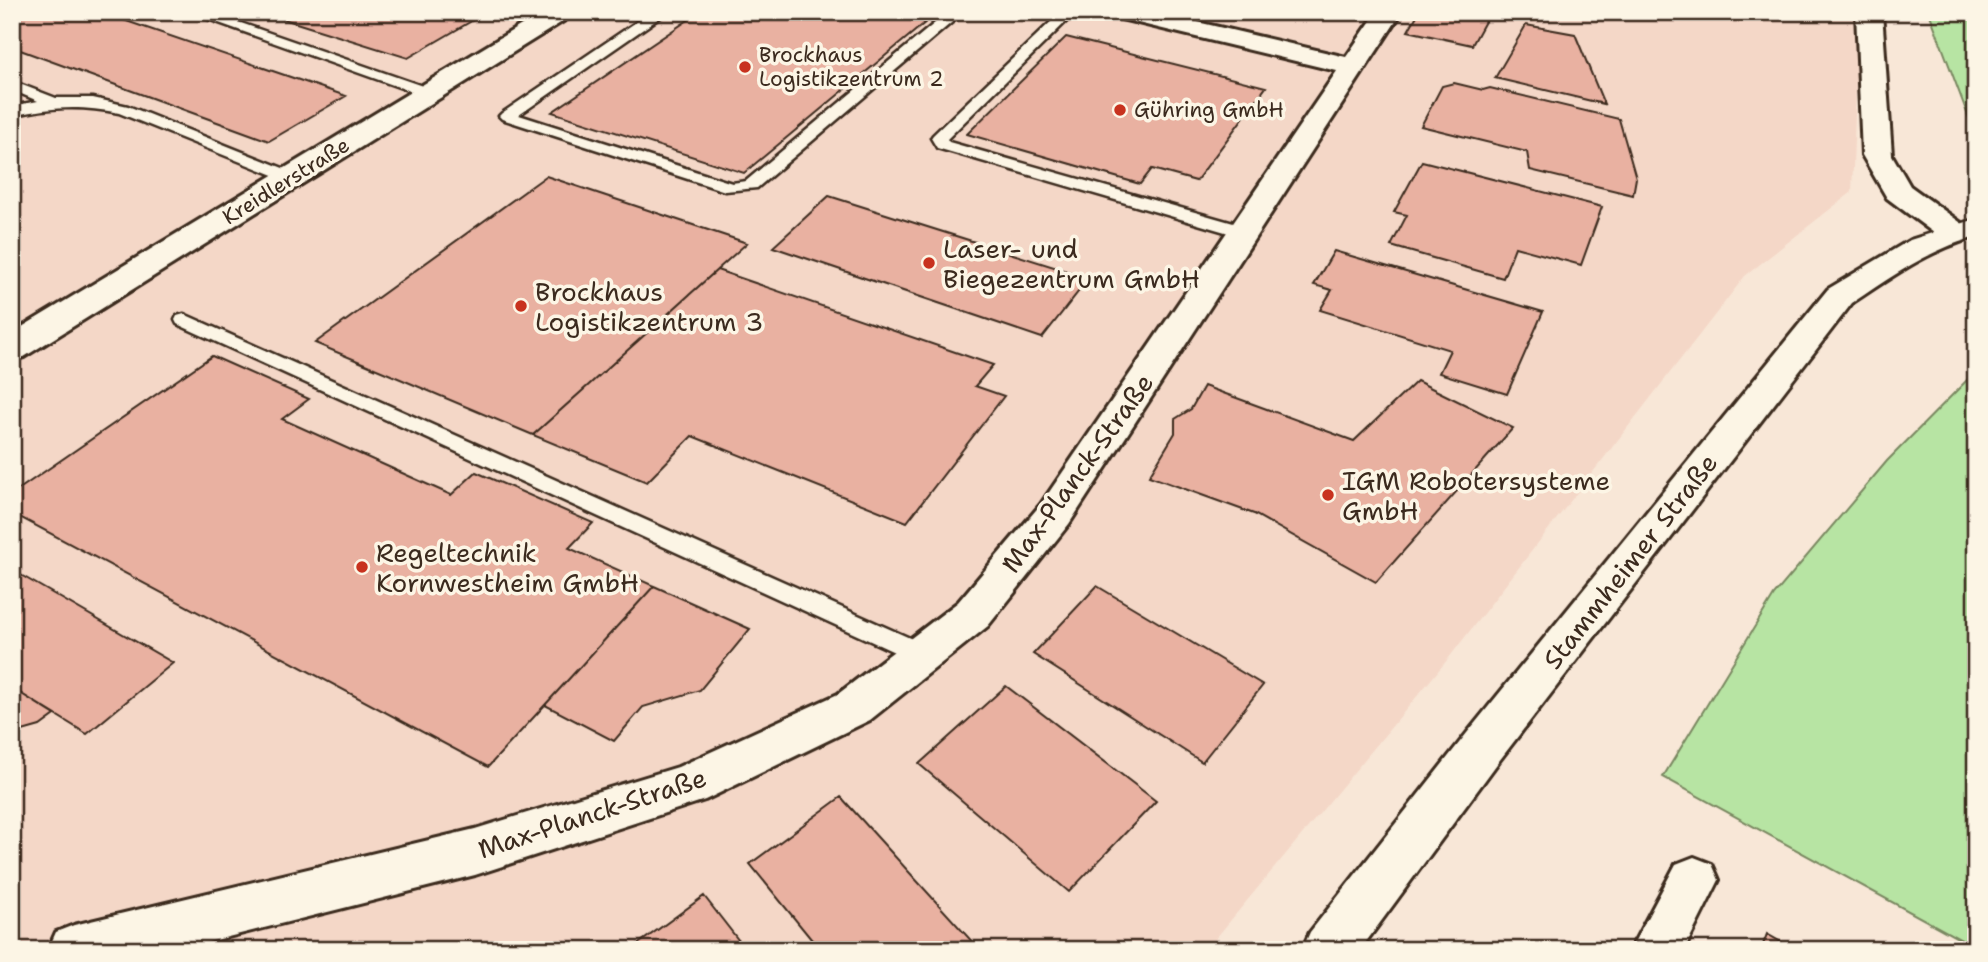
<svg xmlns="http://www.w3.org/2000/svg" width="1988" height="962" font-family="'Shantell Sans',sans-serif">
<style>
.built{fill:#f4d7c7}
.green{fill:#b7e4a3;stroke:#798760;stroke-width:2}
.building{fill:#e9b1a1;stroke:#3b2a1e;stroke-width:2}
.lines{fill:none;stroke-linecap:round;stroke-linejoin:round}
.service-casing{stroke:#3b2a1e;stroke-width:5}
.minor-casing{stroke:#3b2a1e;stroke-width:6}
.secondary-casing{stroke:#3b2a1e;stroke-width:6}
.service{fill:#fcf5e5;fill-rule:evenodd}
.minor{fill:#fcf5e5;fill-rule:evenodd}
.secondary{fill:#fcf5e5;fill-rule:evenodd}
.poi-dot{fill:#c8321e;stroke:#fcf5e5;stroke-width:2.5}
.labels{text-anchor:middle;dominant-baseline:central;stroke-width:7;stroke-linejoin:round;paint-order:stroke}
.far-poi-label{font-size:21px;fill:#3b2a1e;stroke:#fcf5e5;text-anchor:start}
.far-street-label{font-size:21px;fill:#3b2a1e;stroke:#fcf5e5}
.poi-label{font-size:26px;fill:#3b2a1e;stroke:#fcf5e5;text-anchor:start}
.street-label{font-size:26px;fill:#3b2a1e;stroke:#fcf5e5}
</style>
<rect width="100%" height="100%" fill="#f8e7d7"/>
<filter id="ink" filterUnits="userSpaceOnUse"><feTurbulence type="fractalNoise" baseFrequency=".0143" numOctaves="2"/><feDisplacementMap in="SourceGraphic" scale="14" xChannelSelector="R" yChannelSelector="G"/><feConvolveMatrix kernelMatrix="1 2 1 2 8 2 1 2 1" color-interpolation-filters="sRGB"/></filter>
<g filter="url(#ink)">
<path class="built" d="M12,12H1859L1852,192L1745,276L1448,659L1206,950H12Z"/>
<path class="green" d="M1929,12H1976V137Z
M1976,371V948L1663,777L1774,595L1887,461Z"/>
<path class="building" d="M12,12H100L346,96L269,141L12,47Z
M261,12H487L408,58Z
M700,12H890L926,22L744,173L552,112Z
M1419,12H1471L1488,16L1472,45L1408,31Z
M1526,25L1575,34L1604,104L1495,78Z
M1066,37L1266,87L1196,181L1152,169L1140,184L967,134Z
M1454,83L1483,90L1490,88L1619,119L1636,178L1633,195L1530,170L1527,152L1421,126L1442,86Z
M1422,161L1602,207L1581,265L1515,247L1503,278L1391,246L1407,215L1394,212Z
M546,176L747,243L533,435L315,343Z
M829,196L1089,278L1042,338L773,247Z
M1334,251L1543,312L1507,394L1439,373L1450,350L1320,310L1332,290L1314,285Z
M717,270L993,365L975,386L1004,396L907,522L692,436L647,482L533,435Z
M212,356L309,399L282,419L451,495L476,472L593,523L569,548L654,586L488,767L12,513V494Z
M1417,381L1513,428L1376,582L1254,514L1149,476L1175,433V419L1191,409L1204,386L1354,441Z
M12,570L173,663L87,734L12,688Z
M654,586L750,629L700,690L643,707L614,741L545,705Z
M1097,586L1263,685L1202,762L1033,654Z
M1006,686L1156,801L1069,892L919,764Z
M12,688L55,715L40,726L12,734Z
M841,797L977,947L973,950H820L750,864Z
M704,896L746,950H630Z
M1767,934L1795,950H1761Z"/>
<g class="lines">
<g class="service-casing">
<path id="service" d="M188,12H209L434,90L436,93L434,96H424Z
M651,12H668L519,115L732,183L746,181L948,12H964L757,188L725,191L502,119L499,116L502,113Z
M1061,12H1076L947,139L949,142L1251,228L1254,232L1251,236H1239L937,148L931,138L933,135Z
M12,81L56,98H93L128,106L298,174L300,177L292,182L286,180L119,113C79,105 51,107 12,116V106L38,101L12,90Z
M184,314L930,647L934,654L930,661L922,664L914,661L177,324L175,320L177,316Z"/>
</g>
<g class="minor-casing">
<path id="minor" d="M543,12H573L570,17L24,357L12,360V333Z
M1110,12H1155L1346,57L1377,12H1402L1069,524L988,626L870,720L705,800L475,875L176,950H48L56,932L74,925L475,829L678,767L838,694L958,602L1041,504L1337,71L1113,17Z
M1856,12H1882L1892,155L1910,186L1964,225L1969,232L1964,239L1953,241L1942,239L1887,198L1862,155Z
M1694,857L1712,864L1719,880L1684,950H1630L1676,864Z"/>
</g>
<g class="secondary-casing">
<path id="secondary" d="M1976,219V237C1930,249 1891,277 1852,303L1499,761L1360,950H1302L1310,932L1467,733L1828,289L1910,240Z"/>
</g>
<use href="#service" class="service"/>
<use href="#minor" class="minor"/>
<use href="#secondary" class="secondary"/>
</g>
</g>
<g class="poi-dot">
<circle cx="745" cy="67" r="7"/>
<circle cx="1120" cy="110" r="7"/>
<circle cx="929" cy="263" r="7"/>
<circle cx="521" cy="306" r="7"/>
<circle cx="1328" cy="495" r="7"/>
<circle cx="362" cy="567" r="7"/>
</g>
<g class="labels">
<g class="far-poi-label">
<text x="759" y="55">Brockhaus<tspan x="759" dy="24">Logistikzentrum 2</tspan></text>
<text x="1134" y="110">Gühring GmbH</text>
</g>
<g class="far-street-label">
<text transform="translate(286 181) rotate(-32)">Kreidlerstraße</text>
</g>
<g class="poi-label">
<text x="943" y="248">Laser- und<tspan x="943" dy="30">Biegezentrum GmbH</tspan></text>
<text x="535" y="291">Brockhaus<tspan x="535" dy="30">Logistikzentrum 3</tspan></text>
<text x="1342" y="480">IGM Robotersysteme<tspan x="1342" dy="30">GmbH</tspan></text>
<text x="376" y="552">Regeltechnik<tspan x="376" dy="30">Kornwestheim GmbH</tspan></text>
</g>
<g class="street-label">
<text transform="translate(1077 473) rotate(-54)">Max-Planck-Straße</text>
<text transform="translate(1630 561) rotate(-52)">Stammheimer Straße</text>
<text transform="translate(592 813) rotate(-18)">Max-Planck-Straße</text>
</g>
</g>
<rect width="1988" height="962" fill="none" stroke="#fcf5e5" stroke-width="42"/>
<rect x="21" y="21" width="1946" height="920" fill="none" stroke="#3b2a1e" stroke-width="2.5" filter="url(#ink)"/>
</svg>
